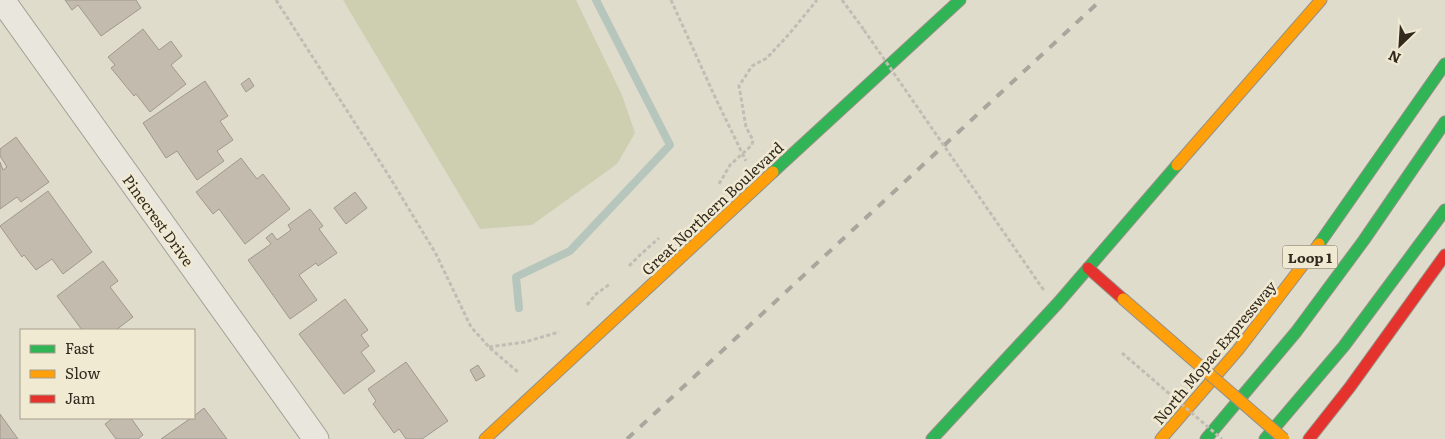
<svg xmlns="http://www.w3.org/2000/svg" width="1445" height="439" font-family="Literata,serif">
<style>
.green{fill:#cdcfb0}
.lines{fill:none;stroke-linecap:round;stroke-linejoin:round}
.stream{stroke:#b7c6bd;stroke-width:8}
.building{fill:#c3bbad;stroke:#a0988c}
.street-casing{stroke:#a5a196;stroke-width:27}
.fast-casing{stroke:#959085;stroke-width:13}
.slow-casing{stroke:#959085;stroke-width:13}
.jam-casing{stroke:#959085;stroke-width:13}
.path{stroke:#c1bdb4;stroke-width:3;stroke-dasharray:4 2.5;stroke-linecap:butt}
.street{stroke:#e8e6dd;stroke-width:25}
.fast{stroke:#30b455;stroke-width:11}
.slow{stroke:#ff9f0a;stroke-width:11}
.jam{stroke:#e5322d;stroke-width:11}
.rail{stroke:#a9a69d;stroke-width:4;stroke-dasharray:9 9;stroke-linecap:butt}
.slow-bridge-casing{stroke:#959085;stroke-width:13;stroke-linecap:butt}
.path-bridge{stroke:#c1bdb4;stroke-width:3;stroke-dasharray:4 2.5;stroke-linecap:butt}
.slow-bridge{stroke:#ff9f0a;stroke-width:11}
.labels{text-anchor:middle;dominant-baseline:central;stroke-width:5;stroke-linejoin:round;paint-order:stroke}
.shield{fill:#f1ead3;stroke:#6c6455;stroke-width:1}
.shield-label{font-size:14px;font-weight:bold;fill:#332a1f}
.street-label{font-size:15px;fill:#332a1f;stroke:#f1ead3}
</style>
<rect width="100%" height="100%" fill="#e0dccc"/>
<path class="green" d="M343,0H576L622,95L635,133L617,164L532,225L480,229Z"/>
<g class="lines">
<path class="stream" d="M519,308L516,277L570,251L670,145L596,0"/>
</g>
<path class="building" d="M65,0H136L141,8L101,36L78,5L72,10Z
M143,29L159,50L171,41L182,56L171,65L186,84L150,112L136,94L134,96L111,68L115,65L108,57Z
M249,78L254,86L246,92L241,84Z
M205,81L228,116L220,121L233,140L217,151L224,161L197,180L177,151L166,158L143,123Z
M16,137L49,182L21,202L17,197L0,209V162L3,170L7,167L0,156V149Z
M241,158L257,179L263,174L290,209L245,244L219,209L213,214L196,192Z
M48,191L92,252L63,274L52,259L36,270L24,255L22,257L0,226Z
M355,192L367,208L346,224L334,208Z
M310,209L323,226L319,229L337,253L318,266L316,263L299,275L317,300L290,319L248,260L271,244L266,238L272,233L277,240L291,230L288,225Z
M103,261L118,281L110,287L133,317L116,330H82L57,296Z
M345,299L368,330L361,335L369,346L361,352L375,371L344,394L299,334Z
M406,362L448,421L422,439H406L399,429L394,433L373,404L376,401L368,389Z
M478,365L485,376L476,381L470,370Z
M204,408L227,439H161L191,418H194V416Z
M0,414L18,439H0Z
M113,418H131L143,435L138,439H116L105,424Z"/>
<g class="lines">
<g class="street-casing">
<path id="street" d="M2,0L316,439"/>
</g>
<g class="fast-casing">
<path id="fast" d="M773,172L960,0
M1319,244L1445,64
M932,439L1058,303L1177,165
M1206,439L1296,332L1364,240L1445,122
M1265,439L1344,346L1445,210"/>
</g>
<g class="slow-casing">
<path id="slow" d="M1177,165L1321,0
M485,439L773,172
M1161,439L1238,350L1319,244"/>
</g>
<g class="jam-casing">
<path id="jam" d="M1088,268L1123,299
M1309,439L1350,387L1445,255"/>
</g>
<path class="path" d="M276,0L389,176L436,254L471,327L490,348L519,373
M671,0L715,97L746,161
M842,0L864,30
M719,184L730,165L752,145L753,140L746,127L739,86L752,66L767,58L790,33L817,0
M629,266L641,254L659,238
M587,305L596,294L610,284
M489,347L525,342L559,332"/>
<use href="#street" class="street"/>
<use href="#fast" class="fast"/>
<use href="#slow" class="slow"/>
<use href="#jam" class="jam"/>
<path class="rail" d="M627,439L1101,0"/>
<g class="slow-bridge-casing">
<path id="slow-bridge" d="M1123,299L1284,439"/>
</g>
<path class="path-bridge" d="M864,30L1045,292
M1122,353L1222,439"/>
<use href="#slow-bridge" class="slow-bridge"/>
</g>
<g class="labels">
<rect class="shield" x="1282.5" y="245.5" width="55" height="23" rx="4"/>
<g class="shield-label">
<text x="1310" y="257">Loop 1</text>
</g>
<g class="street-label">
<text transform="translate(712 208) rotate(-43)">Great Northern Boulevard</text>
<text transform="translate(159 220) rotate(54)">Pinecrest Drive</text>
<text transform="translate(1214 352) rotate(-50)">North Mopac Expressway</text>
</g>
</g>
<rect x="20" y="329" width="175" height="90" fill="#f1ead3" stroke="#a59d8b"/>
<rect x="30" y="345" width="25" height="8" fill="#30b455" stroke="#a59d8b"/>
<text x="65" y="354" font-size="15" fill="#332a1f">Fast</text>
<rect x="30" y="370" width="25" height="8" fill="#ff9f0a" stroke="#a59d8b"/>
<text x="65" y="379" font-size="15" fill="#332a1f">Slow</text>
<rect x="30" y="395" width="25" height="8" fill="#e5322d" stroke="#a59d8b"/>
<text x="65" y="404" font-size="15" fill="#332a1f">Jam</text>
<g transform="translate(1400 45) rotate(205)" stroke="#f1ead3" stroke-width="4" paint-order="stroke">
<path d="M0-4L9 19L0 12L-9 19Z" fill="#332a1f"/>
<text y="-8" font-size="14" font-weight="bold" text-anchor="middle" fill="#332a1f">N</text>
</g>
</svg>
